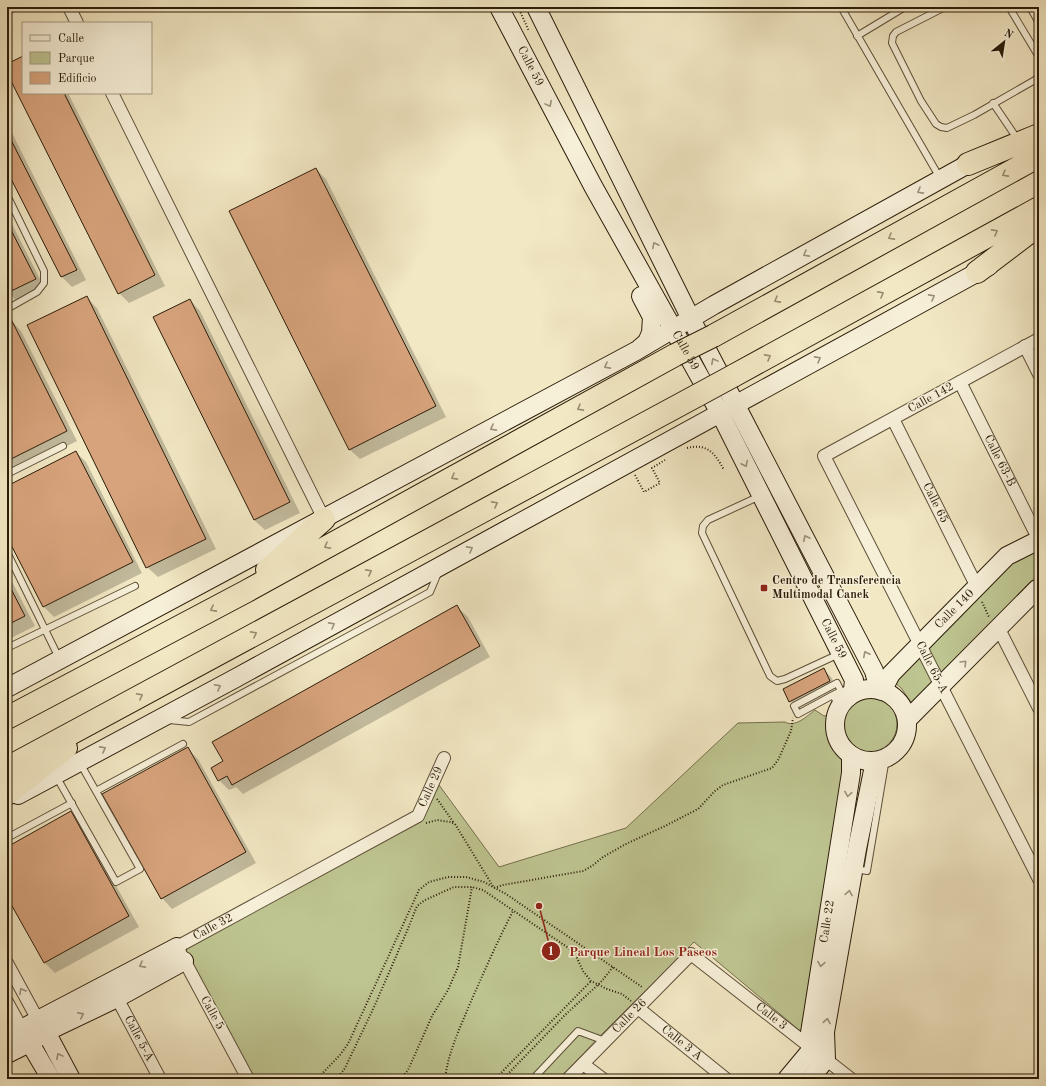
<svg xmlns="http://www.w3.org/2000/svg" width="1046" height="1086" font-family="'Old Standard TT',serif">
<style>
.green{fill:#bec591;stroke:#74704d}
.shadow{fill:#0003}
.building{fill:#d7a37c;stroke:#2b1c09}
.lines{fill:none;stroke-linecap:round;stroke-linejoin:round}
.lane-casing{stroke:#5d4f38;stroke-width:8}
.street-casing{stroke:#5d4f38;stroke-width:14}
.secondary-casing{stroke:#2b1c09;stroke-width:20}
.highway-casing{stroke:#2b1c09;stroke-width:24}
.path{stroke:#2b1c09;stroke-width:2;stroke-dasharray:1 2;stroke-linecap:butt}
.lane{stroke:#f7f0d9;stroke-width:6}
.street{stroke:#f7f0d9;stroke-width:12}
.secondary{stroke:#f7f0d9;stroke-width:18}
.highway{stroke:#f2e8c4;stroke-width:22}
.highway-bridge-casing{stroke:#2b1c09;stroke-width:24;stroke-linecap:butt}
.highway-bridge{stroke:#f2e8c4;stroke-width:22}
.oneway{stroke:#9b917b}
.oneway2{stroke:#988c70}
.poi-dot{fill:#8f2418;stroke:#f7f0d9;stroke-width:1.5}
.labels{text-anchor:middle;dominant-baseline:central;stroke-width:3;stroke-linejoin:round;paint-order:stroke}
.street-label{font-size:12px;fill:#2b1c09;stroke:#f7f0d9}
.poi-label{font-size:12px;font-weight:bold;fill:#2b1c09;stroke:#f7f0d9;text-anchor:start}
.leader{fill:none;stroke:#8f2418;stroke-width:1.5}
.callout-dot{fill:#8f2418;stroke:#f7f0d9;stroke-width:1.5}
.mark-label{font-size:12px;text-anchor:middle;font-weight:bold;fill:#fff}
.callout-label{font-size:13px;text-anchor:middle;font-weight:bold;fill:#8f2418;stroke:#f7f0d9;stroke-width:3;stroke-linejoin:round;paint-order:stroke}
</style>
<rect width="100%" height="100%" fill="#f2e8c4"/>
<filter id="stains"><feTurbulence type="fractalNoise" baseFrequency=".005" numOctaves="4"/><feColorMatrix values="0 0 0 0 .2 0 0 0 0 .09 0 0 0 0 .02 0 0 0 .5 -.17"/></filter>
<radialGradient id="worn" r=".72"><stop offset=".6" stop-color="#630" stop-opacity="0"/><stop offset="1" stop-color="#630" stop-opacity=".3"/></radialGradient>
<path class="green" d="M1039,544V578L1029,583L943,675L926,646L1010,559Z
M920,652L934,683L912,704L902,689L892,680Z
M841 724a28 28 0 1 1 56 0a28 28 0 1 1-56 0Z
M815,710L824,716L829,715L828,737L847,768L806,1030H799L694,942L604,1032L559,1079H254L177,947L424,817L439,785L499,867L626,828L738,723L785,722C795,728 807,716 815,710Z"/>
<path class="shadow" d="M23,57V93H68L165,286L129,303L119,293L7,71V65Z
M7,123L86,280L72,287L62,277L7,169Z
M316,169L326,179L446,417L360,459L349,449Z
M7,214L45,289L18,303L7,291Z
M87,298L97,308L216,549L158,577L147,567Z
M190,300L200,311L300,513L265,530L254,520Z
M11,320L21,331L77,441L11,474L7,470V322Z
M76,452L86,462L142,573L54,617L44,607L7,535V487Z
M7,572L35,626L7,640Z
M457,607L468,617L490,657L243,794L236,787L229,790L219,780Z
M823,669L831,677L837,688L798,709L790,701L784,690Z
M187,748L198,759L256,863L172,909L162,898Z
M71,812L81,823L139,927L55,973L45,963L7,895V848Z"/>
<path class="building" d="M23,56V93H64L155,275L118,294L7,73V64Z
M7,132L77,270L61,277L7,171Z
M316,168L436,406L349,450L229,211Z
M7,222L36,279L7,293Z
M87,296L206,539L146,568L27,325Z
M190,299L290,502L254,520L153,317Z
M11,319L67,431L7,461V321Z
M76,451L133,562L43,607L7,537V486Z
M7,581L25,616L7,625Z
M457,605L480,646L232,785L227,776L218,781L211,768L223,761L212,742Z
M824,668L830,681L789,702L783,689Z
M188,747L246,852L161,899L102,794Z
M71,811L129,916L44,963L7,897V847Z"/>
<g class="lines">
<g class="lane-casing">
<path id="lane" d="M841,7L940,178
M945,7L896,32L893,36L892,43L921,101L936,124L941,127L947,128L974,115L1035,80L1039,75
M1009,7L1039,57
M1030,7L1039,23
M857,36L905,7
M993,103L1016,137
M7,195L44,271V283L37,292L7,309
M7,474L63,446
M760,496L708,520L703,526L702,533L770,676L777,681L785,679L839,654
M7,552L59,658
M7,648L135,586
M833,695L798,714L794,706L837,683L841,691L833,695L840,708
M169,720L189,722L430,592L438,573
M56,776L116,882L140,869L80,763
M96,791L183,744
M7,838L72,803
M855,869L867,871L886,758
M533,1079L578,1031L605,1041"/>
</g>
<g class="street-casing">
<g id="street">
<path d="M69,7L77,23"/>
<path d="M7,8L9,7"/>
<path d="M112,93L324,519"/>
<path id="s1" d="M1039,339L824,456L1039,879"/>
<path d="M1025,346L1039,374"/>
<path id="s2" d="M960,382L1039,540"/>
<path id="s3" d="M893,419L977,587"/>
<path d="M998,629L1001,633L1039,708"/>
<path d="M7,963L38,1020"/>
<path id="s4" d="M117,998L160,1079"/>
<path d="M7,1002L22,1029"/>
<path id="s5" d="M638,1008L726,1079"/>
<path d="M583,1064L603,1079"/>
<path id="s6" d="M248,1079L177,947L418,816L444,758"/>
<path id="s7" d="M568,1079L691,954L851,1079"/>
</g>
</g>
<g class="secondary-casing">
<g id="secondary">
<path id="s8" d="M499,7L593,186L720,413L734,441L854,680L853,690L846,699"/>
<path d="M536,7L691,319L874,671L879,690"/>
<path d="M640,348L647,342L651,333L652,317L641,296"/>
<path d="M7,688L636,351L714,305L979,158"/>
<circle cx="871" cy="725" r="36"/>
<path id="s9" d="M882,691L891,674L1007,556L1039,540"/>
<path d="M907,720L1037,589L1039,588"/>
<path d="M18,795L234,679L989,266"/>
<path d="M39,1022L46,1032L71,1079"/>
<path d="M24,1033L51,1079"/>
<path d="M7,1037L38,1020L177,947"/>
<path d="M7,1054L31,1042L46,1032L117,998L184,961"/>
<path id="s10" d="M787,1079L812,1049L810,1033L851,773V755"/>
<path d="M810,1079L826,1059L825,1032L857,849L875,761"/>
</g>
</g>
<g class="highway-casing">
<path id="highway" d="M968,164L1039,135
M977,272L1039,225
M713,336L1039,156
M733,376L1039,208
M267,570L324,519
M7,718L245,592L675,355
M7,768L698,395
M7,794L66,748"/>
</g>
<path class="path" d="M518,7L529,31
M687,448C707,443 715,453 724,470
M635,475L644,492L660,483L652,468L665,460
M982,602L989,617
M437,799L454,823
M426,823L437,820L450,822L455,824L494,888L503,885L583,871L592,866L603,857L626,844L667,825L698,809L715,791L723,785L772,768L778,760L783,749L791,731L793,718
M317,1079L340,1055L348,1044L419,890L429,882L448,877H466L484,882L506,894L642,987
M337,1079L345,1068L375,1005L407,931L417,906L425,900L454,887H472L483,890L570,949L577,958L583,971L591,981L607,989L622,994L631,1001
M401,1079L408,1070L432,1016L448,990L458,967L472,887
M445,1079C448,1053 459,1030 469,1006C483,974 497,942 513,911
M495,1079L591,981
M503,1079L565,1015L601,982L613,967"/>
<use href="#lane" class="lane"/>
<use href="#street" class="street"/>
<use href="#secondary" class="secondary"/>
<use href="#highway" class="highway"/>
<g class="highway-bridge-casing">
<path id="highway-bridge" d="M675,355L713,336
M698,395L733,376"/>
</g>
<use href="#highway-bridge" class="highway-bridge"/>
</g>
<defs><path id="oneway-chevron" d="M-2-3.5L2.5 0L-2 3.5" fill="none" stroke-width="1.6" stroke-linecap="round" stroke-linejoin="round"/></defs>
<g class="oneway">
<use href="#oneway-chevron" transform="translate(549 104) rotate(62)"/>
<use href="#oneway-chevron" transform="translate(920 191) rotate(151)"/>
<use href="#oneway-chevron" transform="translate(655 245) rotate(-117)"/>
<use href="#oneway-chevron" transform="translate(806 254) rotate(151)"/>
<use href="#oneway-chevron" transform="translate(932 297) rotate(-29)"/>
<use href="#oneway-chevron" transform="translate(818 359) rotate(-29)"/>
<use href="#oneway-chevron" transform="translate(714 361) rotate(-118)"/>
<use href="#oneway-chevron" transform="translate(607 366) rotate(152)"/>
<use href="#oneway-chevron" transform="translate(493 428) rotate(152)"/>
<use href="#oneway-chevron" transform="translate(745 464) rotate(63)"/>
<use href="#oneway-chevron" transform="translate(806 538) rotate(-117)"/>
<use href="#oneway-chevron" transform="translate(470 549) rotate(-29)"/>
<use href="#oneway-chevron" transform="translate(332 625) rotate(-29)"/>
<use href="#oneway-chevron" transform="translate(866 654) rotate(-117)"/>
<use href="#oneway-chevron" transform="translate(964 663) rotate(-45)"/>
<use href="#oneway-chevron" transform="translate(218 687) rotate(-28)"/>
<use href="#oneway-chevron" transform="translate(103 749) rotate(-28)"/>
<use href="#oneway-chevron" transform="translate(848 794) rotate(99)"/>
<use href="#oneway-chevron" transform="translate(849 893) rotate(-80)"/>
<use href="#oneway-chevron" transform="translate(821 964) rotate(99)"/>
<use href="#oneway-chevron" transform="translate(142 965) rotate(152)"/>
<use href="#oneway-chevron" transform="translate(22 991) rotate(-119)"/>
<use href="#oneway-chevron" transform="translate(81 1015) rotate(-26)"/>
<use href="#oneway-chevron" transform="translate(827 1021) rotate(-80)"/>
<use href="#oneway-chevron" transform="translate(59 1056) rotate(-118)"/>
</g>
<g class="oneway2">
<use href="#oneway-chevron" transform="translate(1005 174) rotate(151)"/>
<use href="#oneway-chevron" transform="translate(995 232) rotate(-29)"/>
<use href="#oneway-chevron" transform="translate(891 237) rotate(151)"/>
<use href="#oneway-chevron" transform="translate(881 294) rotate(-29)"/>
<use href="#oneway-chevron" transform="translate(777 300) rotate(151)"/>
<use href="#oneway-chevron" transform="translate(768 357) rotate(-29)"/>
<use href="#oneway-chevron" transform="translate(580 408) rotate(151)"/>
<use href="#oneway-chevron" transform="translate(454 477) rotate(151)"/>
<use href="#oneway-chevron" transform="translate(495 504) rotate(-28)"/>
<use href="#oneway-chevron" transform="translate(327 546) rotate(151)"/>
<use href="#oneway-chevron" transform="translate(369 572) rotate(-28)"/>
<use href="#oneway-chevron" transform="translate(213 609) rotate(152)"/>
<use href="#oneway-chevron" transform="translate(254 634) rotate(-28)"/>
<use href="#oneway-chevron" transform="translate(140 696) rotate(-28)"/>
</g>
<rect class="poi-dot" x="760" y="584" width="8" height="8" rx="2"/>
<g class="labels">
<g class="street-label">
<text stroke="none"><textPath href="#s8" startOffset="67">Calle 59</textPath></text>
<text stroke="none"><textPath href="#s8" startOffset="391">Calle 59</textPath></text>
<text transform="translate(931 398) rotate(-29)">Calle 142</text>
<text stroke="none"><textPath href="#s2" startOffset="88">Calle 63-B</textPath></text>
<text stroke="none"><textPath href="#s3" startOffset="94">Calle 65</textPath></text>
<text stroke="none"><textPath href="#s9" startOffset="110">Calle 140</textPath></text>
<text stroke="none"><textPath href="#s8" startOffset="715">Calle 59</textPath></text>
<text stroke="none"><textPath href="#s1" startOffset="482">Calle 65-A</textPath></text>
<text stroke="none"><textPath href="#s6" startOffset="456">Calle 29</textPath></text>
<text stroke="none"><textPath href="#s10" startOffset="168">Calle 22</textPath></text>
<text stroke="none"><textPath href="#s6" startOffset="191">Calle 32</textPath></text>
<text transform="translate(212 1013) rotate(61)">Calle 5</text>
<text stroke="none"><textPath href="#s7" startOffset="88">Calle 26</textPath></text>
<text stroke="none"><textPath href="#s7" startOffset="277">Calle 3</textPath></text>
<text stroke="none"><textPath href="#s4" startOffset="46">Calle 5-A</textPath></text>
<text stroke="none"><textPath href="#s5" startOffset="56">Calle 3 A</textPath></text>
</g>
<g class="poi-label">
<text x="772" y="581">Centro de Transferencia<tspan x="772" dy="14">Multimodal Canek</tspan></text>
</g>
</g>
<path class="leader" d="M539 906L551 951"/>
<g class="callout-dot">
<circle cx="539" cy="906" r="4"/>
<circle cx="551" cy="951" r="10"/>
</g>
<g class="mark-label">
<text x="551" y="955">1</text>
</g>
<g class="callout-label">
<text x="643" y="956">Parque Lineal Los Paseos</text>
</g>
<rect width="1046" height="1086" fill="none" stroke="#f2e8c4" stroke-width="24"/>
<rect x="8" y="8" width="1030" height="1070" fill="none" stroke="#2b1c09" stroke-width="2"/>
<rect x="12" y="12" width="1022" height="1062" fill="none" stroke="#2b1c09"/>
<rect x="22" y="22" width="130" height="72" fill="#f7f0d9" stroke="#a59b86"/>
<rect x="30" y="35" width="20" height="6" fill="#f7f0d9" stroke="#a59b86"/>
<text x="58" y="42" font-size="12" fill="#2b1c09">Calle</text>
<rect x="30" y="52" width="20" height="12" fill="#bec591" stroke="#a59b86"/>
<text x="58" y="62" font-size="12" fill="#2b1c09">Parque</text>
<rect x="30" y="72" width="20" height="12" fill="#d7a37c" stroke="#a59b86"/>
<text x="58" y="82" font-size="12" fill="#2b1c09">Edificio</text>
<g transform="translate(1004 42) rotate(30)" stroke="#f7f0d9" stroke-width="3" paint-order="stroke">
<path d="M0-3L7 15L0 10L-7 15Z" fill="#2b1c09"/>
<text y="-6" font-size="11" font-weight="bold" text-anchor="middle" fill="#2b1c09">N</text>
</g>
<rect width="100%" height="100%" filter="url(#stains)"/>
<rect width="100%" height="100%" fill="url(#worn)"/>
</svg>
